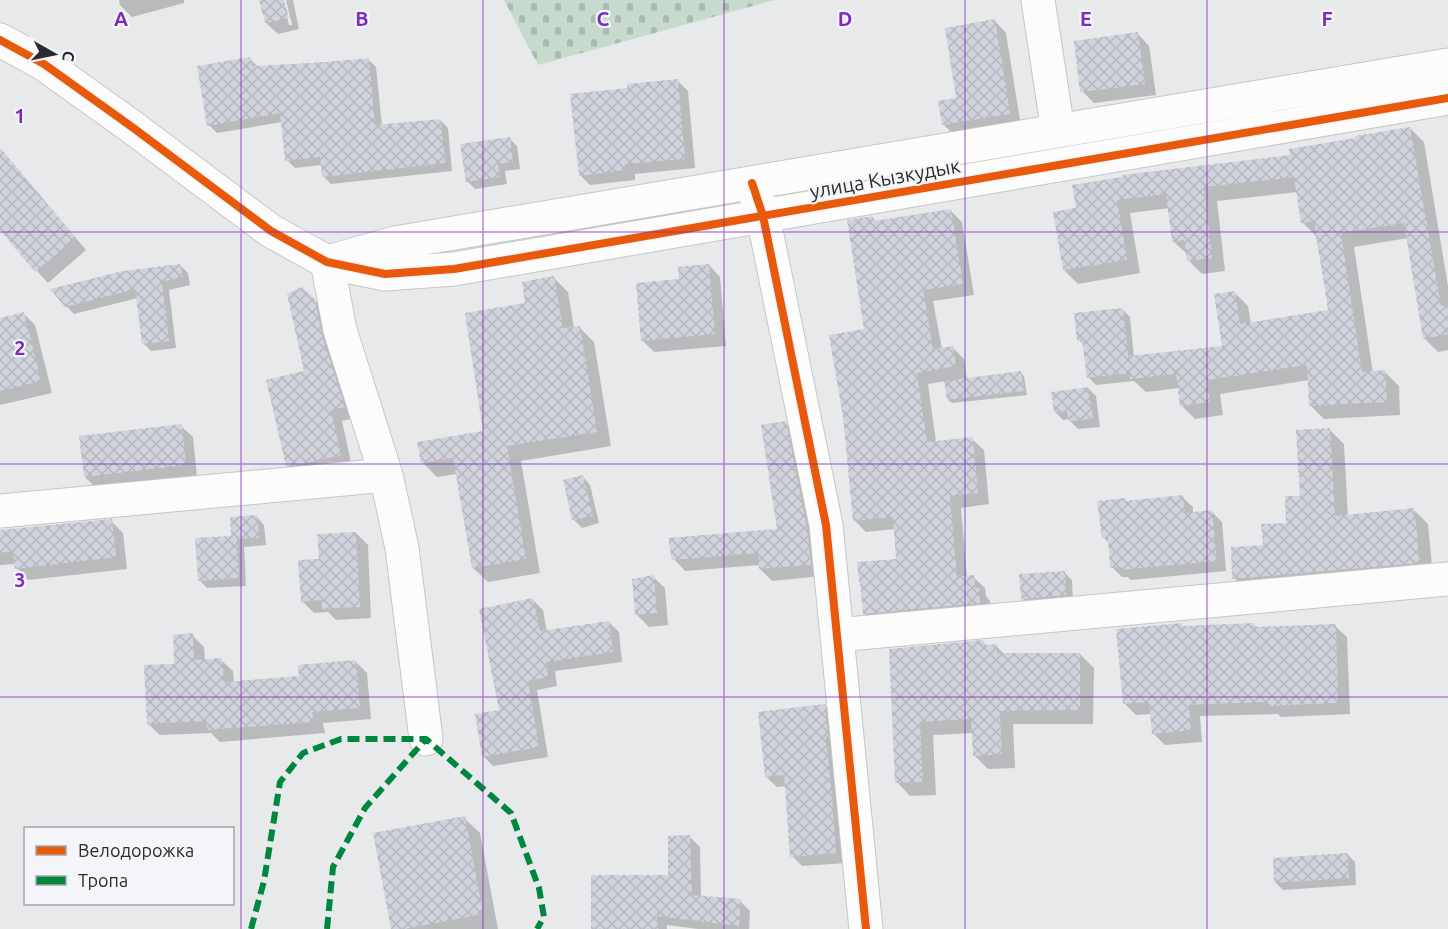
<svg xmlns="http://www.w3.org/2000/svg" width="1448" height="929" font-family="Ubuntu,sans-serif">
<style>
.cemetery{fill:url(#cemetery-stones)}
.shadow{fill:#0003}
.building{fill:url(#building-cross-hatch)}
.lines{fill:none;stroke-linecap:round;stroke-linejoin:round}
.minor-casing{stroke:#c5c6c7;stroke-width:35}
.minor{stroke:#fcfcfc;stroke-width:33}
.quiet{stroke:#00873e;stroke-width:6;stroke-dasharray:12 6;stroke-linecap:butt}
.cycleway-casing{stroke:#f4f5f8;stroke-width:11}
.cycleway{stroke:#e8590c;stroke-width:8}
.grid{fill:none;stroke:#7b2cbf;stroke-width:1.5;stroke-opacity:0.55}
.labels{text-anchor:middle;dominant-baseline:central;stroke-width:4.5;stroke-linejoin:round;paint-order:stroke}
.street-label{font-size:20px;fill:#2b2c2d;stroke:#f4f5f8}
.grid-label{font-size:20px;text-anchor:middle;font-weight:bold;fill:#7b2cbf;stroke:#f4f5f8;stroke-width:4.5;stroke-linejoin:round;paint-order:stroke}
</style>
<defs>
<pattern id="cemetery-stones" width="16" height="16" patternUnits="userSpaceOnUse" patternTransform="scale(1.5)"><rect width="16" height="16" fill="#c6dbcd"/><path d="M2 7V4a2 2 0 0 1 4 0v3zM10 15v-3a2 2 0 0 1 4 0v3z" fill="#aabcb0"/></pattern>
<pattern id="building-cross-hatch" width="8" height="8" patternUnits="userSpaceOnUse" patternTransform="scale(1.5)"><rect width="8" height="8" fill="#d1d3dc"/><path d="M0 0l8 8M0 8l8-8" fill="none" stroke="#b4b5bd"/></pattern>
</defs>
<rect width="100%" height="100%" fill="#e8e9ea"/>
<path class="cemetery" d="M504,0H775L538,65Z"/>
<path class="shadow" d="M119,0H184V3L132,17L120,5Z
M261,0H283L289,25H292L286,0H293L299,29L278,34L266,23Z
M995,21L1006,33L1021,126L955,136L944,125L958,99Z
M1138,34L1149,46L1156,95L1094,103L1082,91Z
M250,59L258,67L368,59L376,67L382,126L440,120L448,128L452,171L331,184L323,176L322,165L295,168L287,160L282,122L217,133L209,125Z
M678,81L688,91L695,168L635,174V180L590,185L580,175L629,89Z
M1410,128L1424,142L1448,286V350L1438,352L1424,338L1408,238L1354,247L1373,373L1385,372L1399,386L1400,415L1324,419L1310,405L1309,380L1220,394L1223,415L1195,419L1181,405L1179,388L1146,392L1134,381L1096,385L1088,377L1085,346L1079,340L1122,309L1130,317L1134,357L1224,347L1234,292L1248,306L1251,324L1330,311L1316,236L1302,222L1298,192L1217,201L1225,271L1202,274L1188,260V255L1173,241L1170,208L1130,213L1140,273L1078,284L1064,270L1055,213Z
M509,138L517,146L520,169L505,171L507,184L475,189L467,181Z
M0,148L86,250L48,283L37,271L0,227Z
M951,211L962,222L974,295L933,301L942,349L952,347L964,359L967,380L1021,373L1024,376L1027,395L952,403L948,400L946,381L928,384L936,442L972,439L984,450L989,504L961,508L967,577H973L985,588L986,596L990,601L991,614L876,625L864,613L898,560L895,529L866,532L854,520L872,218L877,222Z
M180,265L188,273L190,285L169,290L176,348L151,351L143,343L138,298L74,314L66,306Z
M709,265L720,277L726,346L654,352L642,340Z
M554,278L568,292L574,328L579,327L594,342L611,446L521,461L540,573L488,582L473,568L457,474L437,477L422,462L485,432L527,305Z
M314,300L326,312L355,418L342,421L352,467L299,477L287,465L306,372Z
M24,314L35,325L52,393L0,405V319Z
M1088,388L1096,396L1100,427L1078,429L1070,421V419L1063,420L1055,412Z
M785,423L797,435L822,576L772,581L760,569V565L685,571L674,559L779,530Z
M181,426L193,437L197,477L97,489L85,477Z
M1329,429L1344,444L1348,516L1414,510L1428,524L1433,577L1248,593L1234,578L1288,525L1301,497Z
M583,477L590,485L599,523L582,528L574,520L565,481Z
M1182,497L1193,507V514L1212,512L1222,522L1226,571L1131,580L1128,577H1122L1112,567L1110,544L1103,537L1124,499L1127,502Z
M257,517L264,525L266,545L244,547L246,586L207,588L199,580L233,537Z
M111,521L123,533L127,569L28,580L17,568L16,564L0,565V532Z
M356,533L368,545L371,618L336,620L328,612L314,613L302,601L320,561Z
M1064,572L1072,580L1073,603L1030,606L1023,599Z
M653,577L665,588L668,625L649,627L637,615Z
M533,600L543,610L547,632L609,622L619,632L622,662L555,671L557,686L537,690L548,757L493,766L483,756L501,712Z
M1181,625L1184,627L1254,625L1257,629L1335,626L1347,637L1350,714L1281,717L1278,714L1200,716L1202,742L1165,745L1153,733L1152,714L1136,715L1124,703Z
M192,635L204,647L205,661L221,660L233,671L234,683L301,678L355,661L367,673L371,719L323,723L325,733L220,742L211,733L160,735L148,724L176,665Z
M983,642L987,646H996L1004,654H1080L1094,668L1093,724H1013L1015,768L988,769L974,755L973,733L933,735L936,795L910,796L897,782L891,650Z
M824,705L835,716L846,863L802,866L792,856L787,786L777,787L766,777Z
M464,818L480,833L498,929H393Z
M690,837L700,847L701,898L740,901L750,911L749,929H698L667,925V929H593L670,876Z
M1347,854L1355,862L1356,885L1283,890L1276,883Z"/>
<path class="building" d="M259,0H284L289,18L265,23Z
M995,19L1010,114L942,125L938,101L956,98L945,28Z
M1138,32L1145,84L1080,92L1074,41Z
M250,57L252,66L330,62L369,58L375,125L441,119L445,163L322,177L320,157L285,161L280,113L207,126L197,66Z
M678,79L685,159L625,164L626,170L579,176L570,94L627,88V84Z
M1410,127L1441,306L1448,305V334L1423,339L1404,223L1341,233L1362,372L1385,370L1387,402L1309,406L1307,365L1207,380L1210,402L1180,406L1176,374L1130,379L1129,356L1222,346L1214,294L1235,291L1240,324L1328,310L1314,221L1301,223L1294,177L1204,187L1212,258L1187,261L1184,240L1172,242L1166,194L1117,200L1127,260L1063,270L1053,212L1076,208L1072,185L1122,177V175L1290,155L1289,149L1355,138V136Z
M510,137L513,162L498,164L500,177L466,182L460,144Z
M0,148L76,238L35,272L0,230Z
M951,209L963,284L923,290L933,349L953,346L956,366L917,373L927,442L973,437L978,493L950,496L957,577L974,575L975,588H979L980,603L863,614L860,582H859L857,562L896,559L893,517L853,521L843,417L829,335L864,329L847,220L873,216L874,221Z
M180,264L183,277L162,282L169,341L142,344L135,289L65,307L50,289L123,271Z
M709,264L715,334L641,341L636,283L679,279L678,267Z
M554,276L563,328L580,326L597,432L507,446L526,559L472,568L453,458L421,463L417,442L483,431L465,313L525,303L522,282Z
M302,287L315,299L322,336L345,407L331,410L341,455L302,464L286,466L266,380L304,371L287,294Z
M1123,308L1130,373L1087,378L1082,340L1077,341L1074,313Z
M24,312L41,381L0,391V318Z
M1021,371L1024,391L947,400L944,381Z
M1088,387L1093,419L1069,421L1067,411L1054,412L1051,392Z
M786,421L807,528L811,565L759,569L758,553L672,560L668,538L777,529L761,425Z
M182,424L186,465L84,477L79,436Z
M1330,428L1335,516L1414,508L1420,563L1232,579L1231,547L1263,545L1261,524L1286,523L1285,496H1300L1296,430Z
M583,475L593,516L572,520L563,480Z
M1183,495L1185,513L1212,510L1217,561L1120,570L1119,567L1110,568L1108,538H1102L1097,501L1125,498V501Z
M257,515L259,538L237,539L239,578L198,581L195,538L231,536L230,517Z
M112,519L116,557L15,569L13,551L0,553V530Z
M356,532L360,607L322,609V600L301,602L298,560L319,559L317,534Z
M1065,571L1066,595L1021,599L1019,574Z
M654,575L657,613L635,615L632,579Z
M533,598L540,631L609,621L613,652L546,662L548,677L528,681L539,747L482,757L475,714L499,710L479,609Z
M1182,623V626L1254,623V627L1336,624L1338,703L1268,706V702L1189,705L1191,730L1152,734L1149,702L1123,704L1116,629Z
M193,633L194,660L222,658L224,682L299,676L298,665L356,660L360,708L312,712L314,722L207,730L206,721L147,724L144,665L174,664L173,635Z
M983,640L984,645L997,644V653H1080V710L1000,711L1002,754L973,756L971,719L920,722L923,782L895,783L889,649Z
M825,704L828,736L826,737L832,797L836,853L790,857L784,775L765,777L758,712Z
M465,816L483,914L405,929H391L373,833Z
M690,835L692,895L741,899L739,926L657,916L658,929H591V875H668V836Z
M1348,853L1349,878L1274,883L1273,858Z"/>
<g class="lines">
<g class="minor-casing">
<path id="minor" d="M1038,0L1058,131
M0,40L44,64L132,127L271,231L327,262L385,274L454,269L1448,98
M756,196L763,216L826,525L866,929
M331,261L395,243L1448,65
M327,262L340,330L386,475L402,548L426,739
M0,511L386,475
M837,635L1448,579"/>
</g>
<use href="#minor" class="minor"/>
<path class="quiet" d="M251,929L264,881L280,782L303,753L341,739H426L511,813L539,888L544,917L537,929
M327,929L333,867L365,808L426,739"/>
<g class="cycleway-casing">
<path id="cycleway" d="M0,40L44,64L132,127L271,231L327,262L385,274L454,269L1448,98
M752,183L763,216L826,525L866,929"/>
</g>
<use href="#cycleway" class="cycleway"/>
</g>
<path class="grid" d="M241,0V929M483,0V929M724,0V929M965,0V929M1207,0V929M0,232H1448M0,464H1448M0,697H1448"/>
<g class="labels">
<g class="street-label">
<text transform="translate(885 178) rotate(-10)">улица Кызкудык</text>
</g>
</g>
<g class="grid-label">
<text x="121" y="26">A</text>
<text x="362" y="26">B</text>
<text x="603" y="26">C</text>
<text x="845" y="26">D</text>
<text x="1086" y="26">E</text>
<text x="1327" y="26">F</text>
<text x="20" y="123">1</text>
<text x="20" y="355">2</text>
<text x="20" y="587">3</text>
</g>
<rect x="24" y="827" width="210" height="78" fill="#f4f5f8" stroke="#a4a5a7" stroke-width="1.5"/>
<rect x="36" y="846" width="30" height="9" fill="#e8590c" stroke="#a4a5a7" stroke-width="1.5"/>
<text x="78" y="857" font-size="18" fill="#2b2c2d">Велодорожка</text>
<rect x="36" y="876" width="30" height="9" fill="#00873e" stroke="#a4a5a7" stroke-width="1.5"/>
<text x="78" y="887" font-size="18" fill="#2b2c2d">Тропа</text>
<g transform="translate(54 54) rotate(99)" stroke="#f4f5f8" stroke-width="4.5" paint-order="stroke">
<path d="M0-4.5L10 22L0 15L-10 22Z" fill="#2b2c2d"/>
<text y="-9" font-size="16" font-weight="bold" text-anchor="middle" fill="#2b2c2d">С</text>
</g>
</svg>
